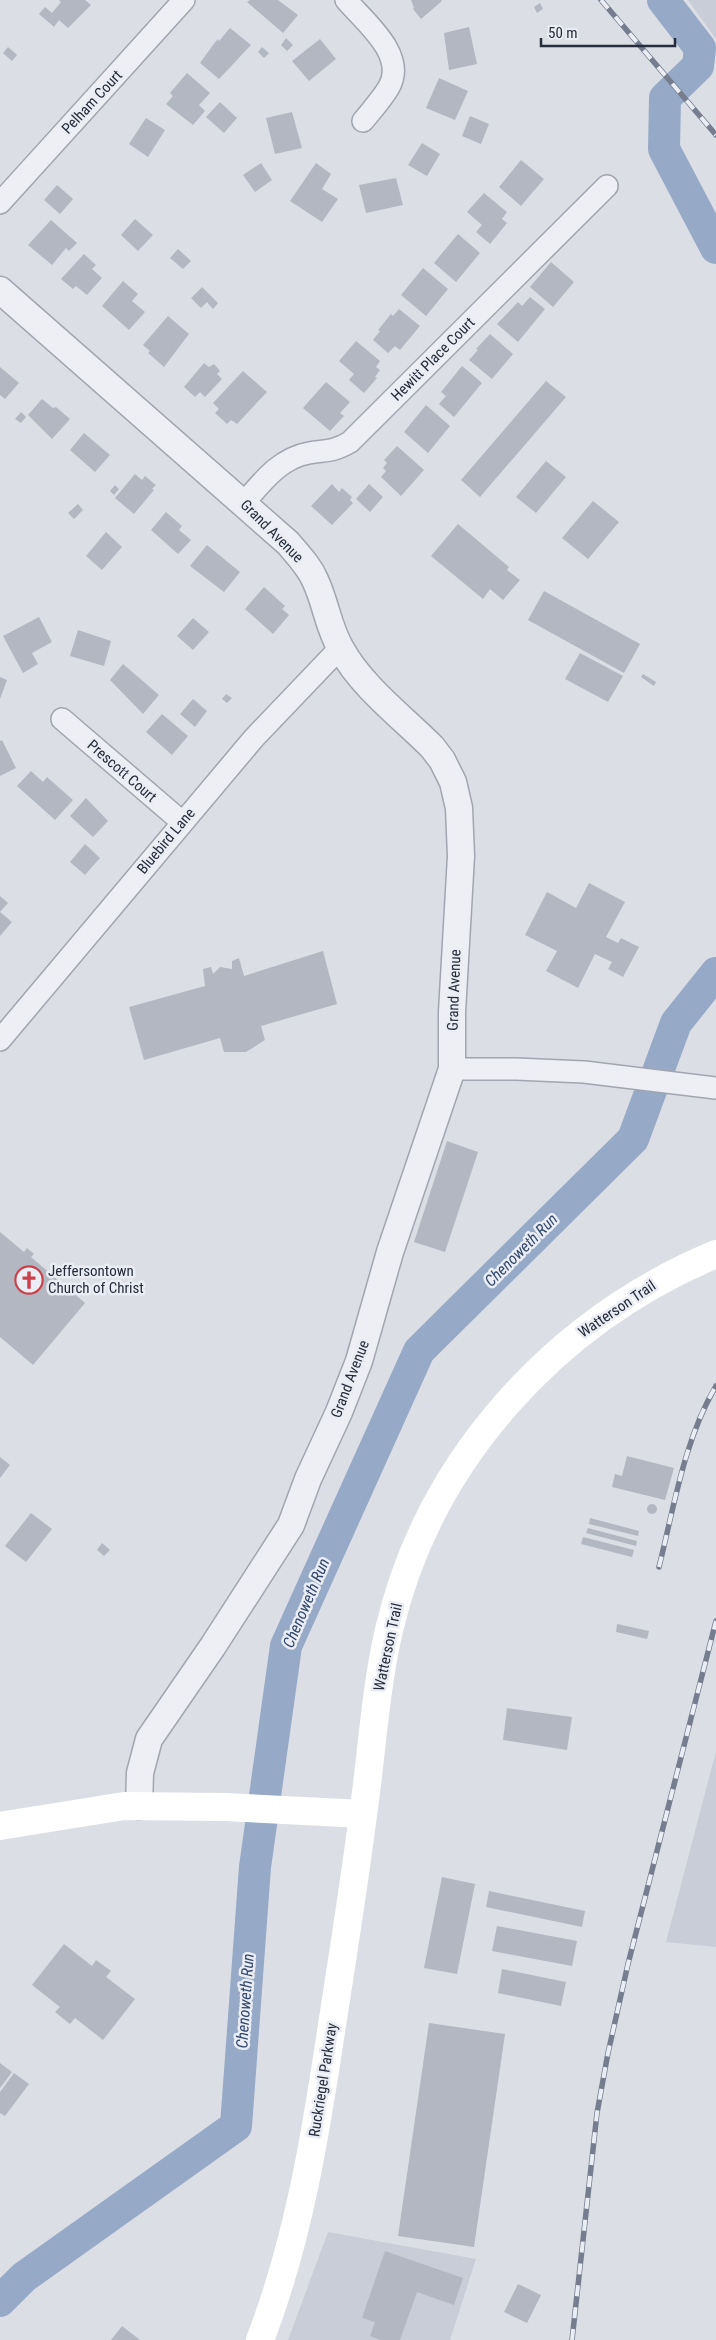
<svg xmlns="http://www.w3.org/2000/svg" width="716" height="2340" font-family="'Roboto Condensed',sans-serif">
<style>
.built{fill:#c9cdd7}
.lines{fill:none;stroke-linecap:round;stroke-linejoin:round}
.river{stroke:#96a9c6;stroke-width:32}
.building{fill:#b3b7c2}
.minor-casing{stroke:#a1a5af;stroke-width:24}
.tertiary-casing{stroke:#a1a5af;stroke-width:29}
.minor{stroke:#eeeff4;stroke-width:21}
.tertiary{stroke:#eeeff4;stroke-width:26}
.secondary{stroke:#fff;stroke-width:28}
.rail-casing{stroke:#757d8f;stroke-width:5.5}
.rail{stroke:#eaedf3;stroke-width:4;stroke-dasharray:11;stroke-linecap:butt}
.labels{text-anchor:middle;dominant-baseline:central;stroke-width:5;stroke-linejoin:round;paint-order:stroke}
.street-label{font-size:15px;fill:#262c3b;stroke:#eaedf3}
.poi-label{font-size:15px;fill:#262c3b;stroke:#eaedf3;text-anchor:start}
.water-label{font-size:16px;font-style:italic;fill:#31476e;stroke:#eaedf3}
</style>
<rect width="100%" height="100%" fill="#dbdee5"/>
<path class="built" d="M688,0H716V39Z
M716,1751V1947L666,1942Z
M328,2232L476,2259L450,2340H288Z"/>
<g class="lines">
<path class="river" d="M663,0L700,48L698,66L665,98L664,149L716,248
M0,2301L24,2277L236,2126L255,1867L286,1646L419,1351L633,1139L676,1023L716,973"/>
</g>
<path class="building" d="M59,0H85L91,5L68,28L59,20L54,27L39,14L45,7L52,13L61,2Z
M250,0H278L298,15L283,33L247,2Z
M411,0H441L442,1L421,19L413,9L414,8Z
M540,3L543,9L537,13L534,7Z
M469,27L477,64L449,70L444,33Z
M230,28L251,45L219,79L200,63L213,45L218,39L219,41Z
M286,38L293,45L287,51L281,45Z
M320,39L336,59L309,81L292,61Z
M8,47L17,55L12,61L3,53Z
M262,47L269,53L264,58L258,52Z
M187,73L210,93L199,105L205,111L193,125L166,104L173,96L170,93Z
M439,78L468,91L455,120L426,108Z
M220,102L237,118L224,133L206,117Z
M292,112L302,148L275,154L266,118Z
M470,116L489,124L481,144L462,136Z
M146,118L165,130L148,157L129,144Z
M422,143L440,154L427,176L408,165Z
M521,160L544,179L521,206L499,187Z
M261,163L272,180L255,192L243,175Z
M316,163L331,174L322,189L338,199L322,222L290,201Z
M396,178L403,205L366,213L359,185Z
M57,185L73,199L60,214L44,200Z
M484,193L507,212L502,219L507,223L490,244L476,232L482,225L467,212Z
M135,219L153,235L138,251L121,235Z
M51,220L77,243L69,251L66,248L52,265L28,245Z
M458,234L480,253L456,282L434,263Z
M178,249L191,261L183,269L170,258Z
M84,254L96,265L92,269L102,278L87,295L76,286L73,289L61,279Z
M551,262L574,282L553,307L530,287Z
M423,268L448,289L426,316L401,295Z
M123,281L138,294L132,301L145,312L129,330L102,306Z
M202,287L218,303L213,309L207,302L201,308L191,298Z
M530,297L545,309L518,342L497,324L518,302L522,306Z
M399,309L420,326L400,350L395,346L388,353L373,340L380,331L378,330L391,314L393,316Z
M168,316L189,334L164,367L148,353L150,351L143,345Z
M490,334L513,354L492,379L469,360L478,350L476,349Z
M356,341L380,361L376,367L380,370L375,377L377,378L364,393L349,380L354,374L339,361Z
M204,363L209,367L214,364L220,371L217,374L222,379L205,397L200,392L195,397L184,387Z
M462,366L482,383L454,417L439,404L446,396L441,392Z
M0,367L19,383L5,399L0,395Z
M243,371L267,392L237,424L231,420L227,424L215,413L219,409L213,403Z
M546,381L566,397L480,497L461,480Z
M326,382L350,402L340,413L344,416L330,431L303,408Z
M42,399L53,408L56,407L70,419L52,439L28,415Z
M426,405L450,426L428,453L404,432Z
M21,412L26,417L21,423L15,419Z
M84,433L110,455L95,472L70,450Z
M397,446L424,470L401,496L381,477L386,471L383,468L387,463L384,460Z
M546,461L566,477L536,513L516,497Z
M135,474L142,480L145,476L156,485L152,489L154,490L134,514L115,498Z
M332,484L339,492L342,488L352,497L350,500L353,503L332,525L311,506Z
M369,484L383,497L370,512L356,499Z
M115,485L119,489L114,495L110,491Z
M593,501L619,522L588,559L562,538Z
M78,504L83,510L74,519L68,513Z
M166,512L182,526L179,530L191,540L178,554L151,530Z
M458,524L509,567L507,570L520,580L503,600L490,589L483,599L431,556Z
M106,532L122,547L102,570L86,556Z
M207,545L240,572L224,592L190,566Z
M264,587L285,606L282,609L289,615L273,634L245,609Z
M544,591L640,644L624,673L528,620Z
M39,617L52,642L32,653L38,664L23,673L3,636Z
M193,618L209,632L193,650L177,636Z
M78,630L111,641L104,666L70,656Z
M580,653L623,676L608,702L565,679Z
M123,664L159,695L143,714L110,680Z
M643,674L656,682L654,686L641,677Z
M0,677L7,680L0,699Z
M226,694L232,698L227,703L222,699Z
M193,699L207,711L195,727L180,714Z
M162,714L188,736L172,755L146,732Z
M2,740L16,768L0,776V741Z
M31,771L43,782L47,777L73,800L55,820L17,786Z
M86,798L108,821L93,837L70,816Z
M85,844L100,858L85,875L70,862Z
M589,883L625,902L606,937L618,943L621,938L639,947L623,977L608,969L612,962L595,954L578,988L546,971L557,951L525,935L547,892L576,908Z
M0,896L8,903L0,912L12,922L0,936Z
M323,951L337,1004L261,1026L265,1040L246,1052H224L220,1038L144,1060L129,1007L205,986L203,969L211,967L213,974L220,967L232,969V961L239,958L244,976Z
M447,1141L478,1152L445,1252L414,1242Z
M0,1232L24,1252L27,1248L34,1254L31,1257L85,1303L33,1365L0,1337Z
M627,1456L674,1468L665,1500L612,1487L615,1474L622,1476Z
M0,1457L10,1465L0,1478Z
M647 1509a5 5 0 1 1 10 0a5 5 0 1 1-10 0Z
M31,1513L52,1529L26,1562L5,1546Z
M590,1518L639,1531L638,1536L589,1524Z
M588,1528L637,1541L636,1546L586,1533Z
M583,1537L634,1550L632,1557L581,1544Z
M102,1543L110,1550L104,1556L97,1550Z
M617,1624L649,1631L647,1639L616,1632Z
M507,1708L572,1717L567,1750L503,1740Z
M442,1877L475,1884L457,1974L424,1968Z
M489,1891L585,1911L582,1927L486,1907Z
M497,1926L577,1941L572,1966L492,1951Z
M64,1944L92,1966L96,1960L111,1971L106,1977L135,1999L103,2040L75,2018L70,2024L55,2012L60,2007L32,1985Z
M502,1969L566,1982L561,2006L498,1993Z
M429,2023L505,2034L474,2247L398,2236Z
M0,2063L12,2072L0,2088Z
M14,2073L29,2084L5,2116L0,2113V2092Z
M385,2251L463,2278L454,2305L417,2292L400,2340H380L370,2336L375,2322L362,2318Z
M518,2284L541,2295L527,2323L504,2312Z
M122,2326L140,2340H111Z"/>
<g class="lines">
<g class="minor-casing">
<path id="minor" d="M346,0C365,22 407,55 389,87C382,99 372,110 363,121
M0,203L184,0
M244,503C262,482 280,458 309,453C327,450 333,452 350,442L607,186
M62,719L182,822
M0,1040L254,738L340,648
M452,1069H516L584,1072L716,1088"/>
</g>
<g class="tertiary-casing">
<path id="tertiary" d="M0,290L288,543C298,555 309,566 315,580C326,603 328,627 341,649C362,687 401,716 432,747L442,760L453,782L459,808L461,856L452,1012V1069L390,1252L359,1361L339,1412L308,1479L291,1525L213,1646L149,1739L140,1773L139,1806"/>
</g>
<use href="#minor" class="minor"/>
<use href="#tertiary" class="tertiary"/>
<path class="secondary" d="M0,1826L124,1806L225,1807L363,1814
M260,2340C299,2239 316,2132 332,2025C343,1955 354,1885 363,1815C372,1753 375,1690 389,1630C429,1459 556,1321 716,1254"/>
<g class="rail-casing">
<path id="rail" d="M601,0L716,135
M659,1567C674,1507 684,1440 716,1386
M572,2340L597,2113L608,2053L628,1964L716,1621"/>
</g>
<use href="#rail" class="rail"/>
</g>
<defs>
<g id="church-ring" transform="scale(1.4375)"><circle r="9.5" fill="#eaedf3" stroke="#cb404a" stroke-width="1.5"/><path d="M-1.2-6h2.4v3.5h3.3v2.4h-3.3V6h-2.4V-.1h-3.3v-2.4h3.3Z" fill="#cb404a"/></g>
</defs>
<g fill-rule="evenodd">
<use href="#church-ring" x="29" y="1280"/>
</g>
<g class="labels">
<g class="street-label">
<text transform="translate(92 102) rotate(-47)">Pelham Court</text>
<text transform="translate(433 359) rotate(-45)">Hewitt Place Court</text>
<text transform="translate(272 531) rotate(45)">Grand Avenue</text>
<text transform="translate(122 771) rotate(41)">Prescott Court</text>
<text transform="translate(166 841) rotate(-50)">Bluebird Lane</text>
<text transform="translate(454 990) rotate(-88)">Grand Avenue</text>
<text transform="translate(617 1309) rotate(-34)">Watterson Trail</text>
<text transform="translate(350 1379) rotate(-69)">Grand Avenue</text>
<text transform="translate(388 1647) rotate(-78)">Watterson Trail</text>
<text transform="translate(323 2080) rotate(-81)">Ruckriegel Parkway</text>
</g>
<g class="poi-label">
<text x="48" y="1271">Jeffersontown<tspan x="48" dy="17">Church of Christ</tspan></text>
</g>
<g class="water-label">
<text transform="translate(521 1250) rotate(-45)">Chenoweth Run</text>
<text transform="translate(306 1603) rotate(-67)">Chenoweth Run</text>
<text transform="translate(245 2001) rotate(-86)">Chenoweth Run</text>
</g>
</g>
<path d="M541 38v8h134v-8" fill="none" stroke="#262c3b" stroke-width="2.5"/>
<text x="548" y="38" font-size="15" fill="#262c3b" stroke="#eaedf3" stroke-width="4" paint-order="stroke">50 m</text>
</svg>
